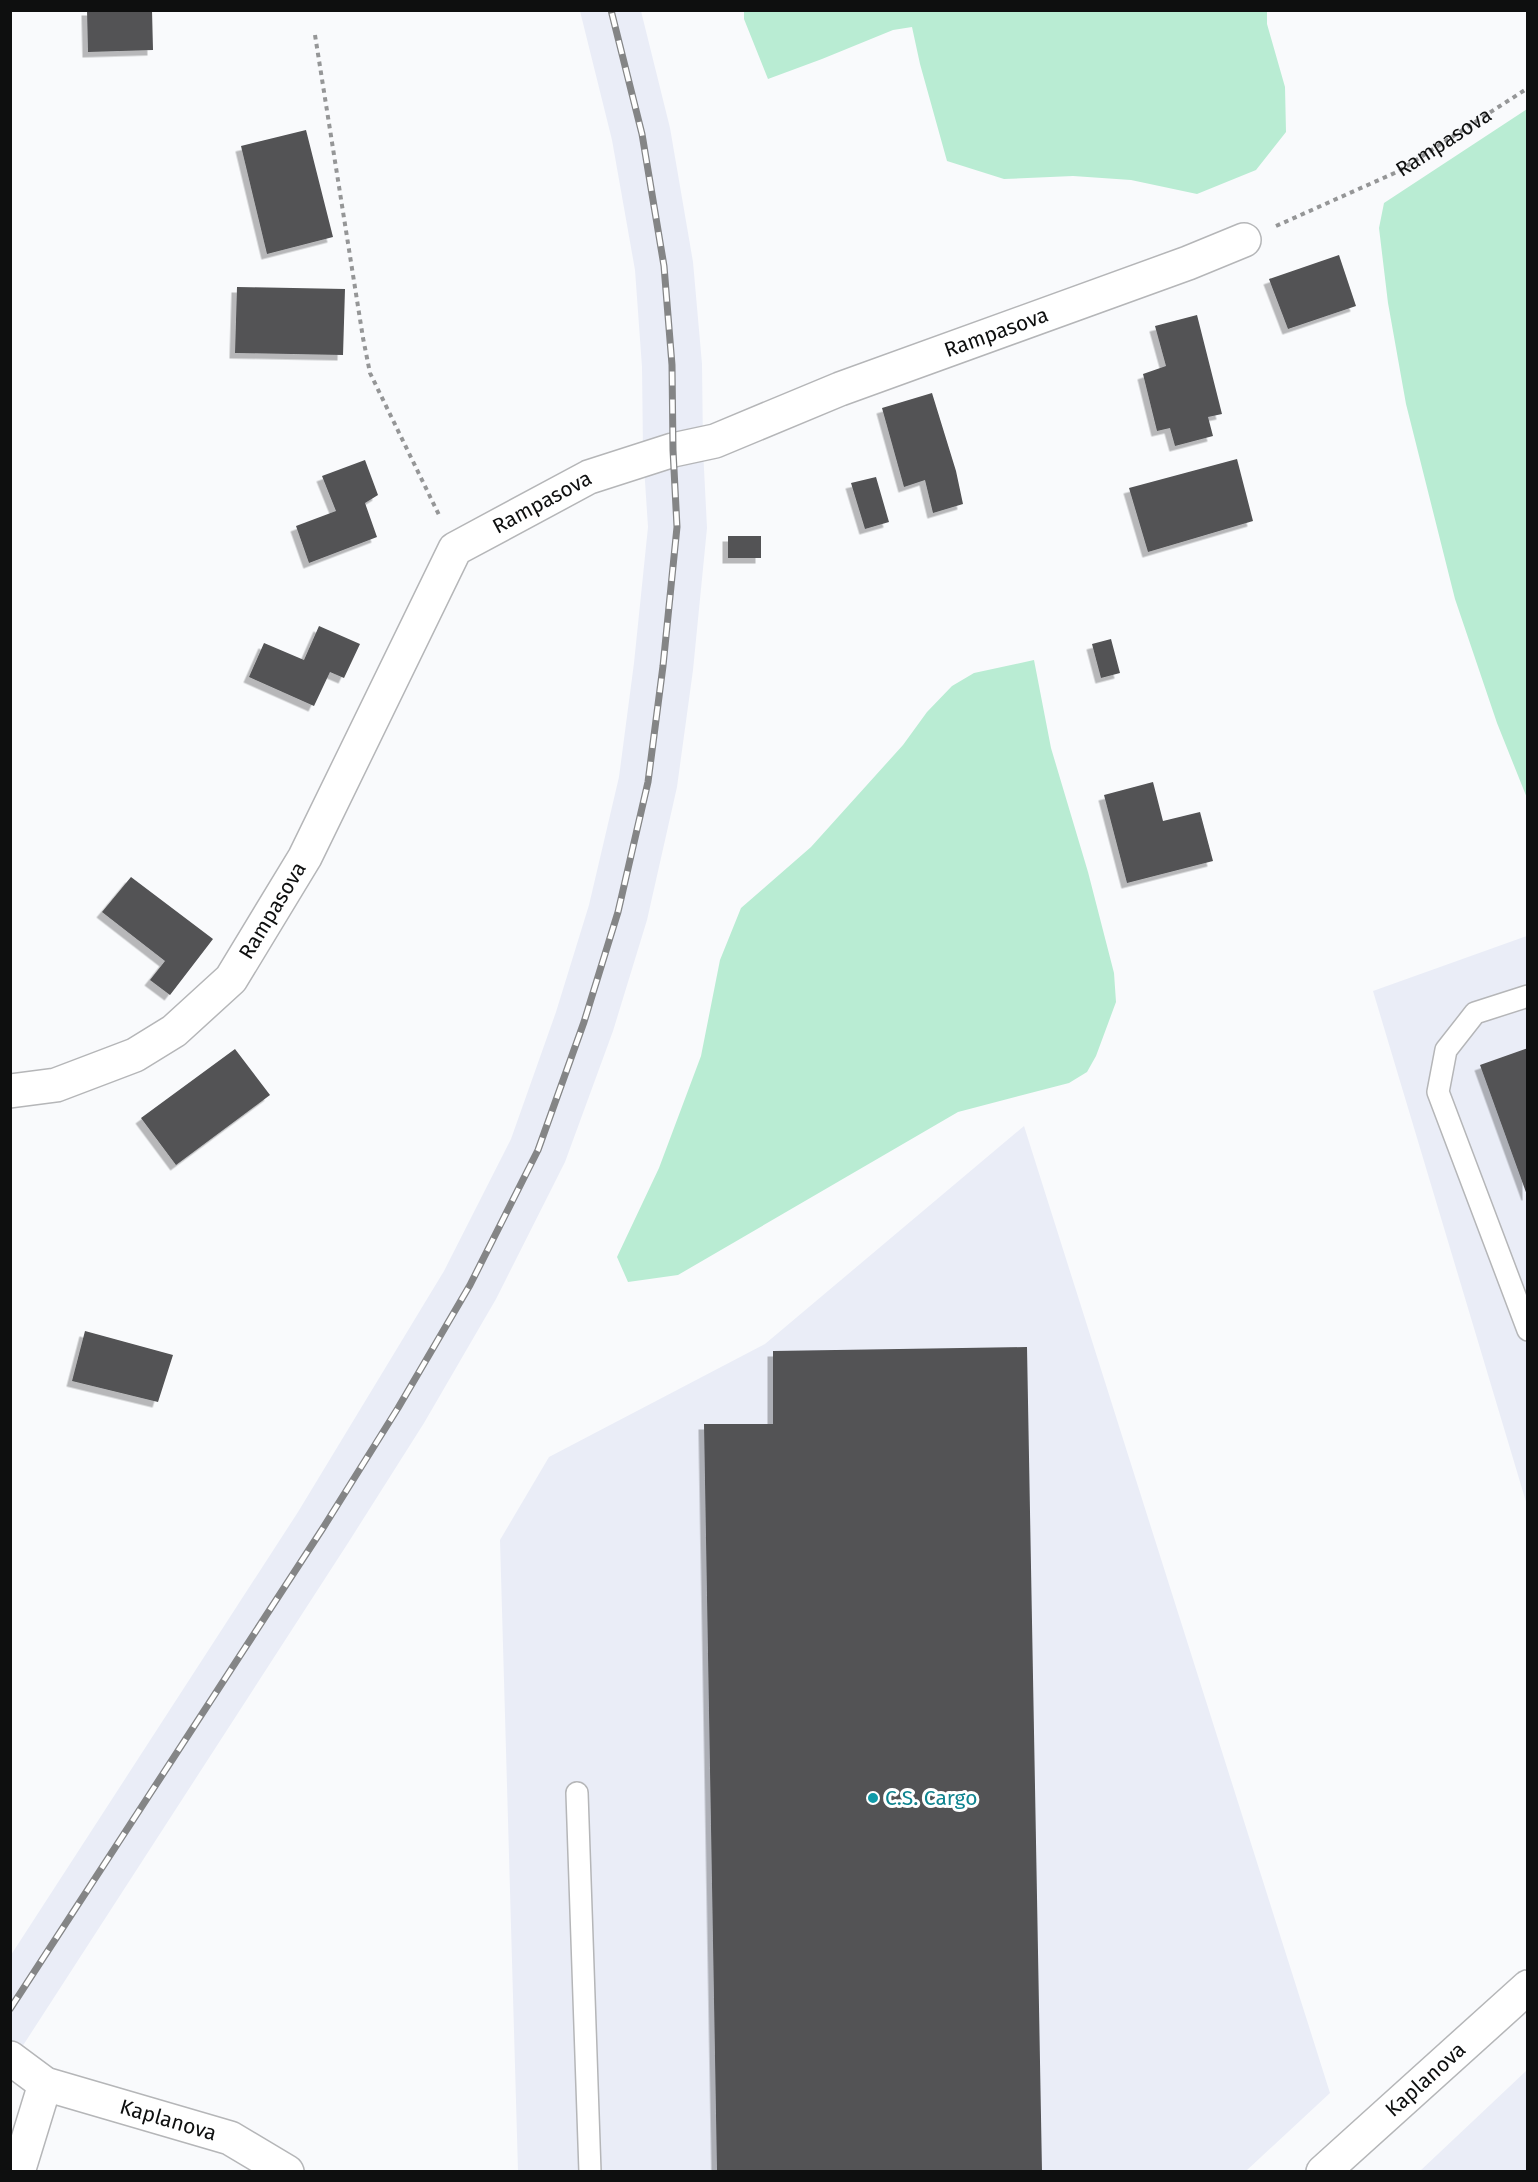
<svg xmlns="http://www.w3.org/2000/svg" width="1538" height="2182" font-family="'Fira Sans',sans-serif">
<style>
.built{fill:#eaedf7}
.green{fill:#b9ecd3}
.building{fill:#525254;filter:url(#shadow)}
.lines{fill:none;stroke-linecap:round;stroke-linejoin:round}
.lane-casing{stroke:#b5b6b8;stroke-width:24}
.street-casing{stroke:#b5b6b8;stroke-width:36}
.path{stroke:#959697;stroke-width:4;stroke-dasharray:4.5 4.5;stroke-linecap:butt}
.lane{stroke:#fff;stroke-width:21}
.street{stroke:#fff;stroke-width:33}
.rail-casing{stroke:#848586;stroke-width:7}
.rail{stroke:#fff;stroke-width:4.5;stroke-dasharray:14;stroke-linecap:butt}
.culture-dot{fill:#0f9aa8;stroke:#fff;stroke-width:2}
.labels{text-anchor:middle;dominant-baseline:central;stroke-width:6;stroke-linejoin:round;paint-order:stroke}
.street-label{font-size:21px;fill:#0e0f0f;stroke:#fff}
.culture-label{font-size:21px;fill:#0d838f;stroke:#fff;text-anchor:start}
</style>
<defs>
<filter id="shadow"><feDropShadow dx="-5.5" dy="5.5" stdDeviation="0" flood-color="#0004"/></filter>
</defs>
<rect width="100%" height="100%" fill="#f9fafc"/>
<path class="built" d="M580,11H641L670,128L693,262L702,364L703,449L707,528L693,670L677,787L647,920L613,1031L565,1162L496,1299L424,1423L348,1543L11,2064V1955L298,1512L444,1271L511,1139L556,1012L589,905L619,777L634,663L648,527L643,451L642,367L635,270L612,140Z
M1527,936V1505L1373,991Z
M1024,1126L1330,2093L1246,2171H518L500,1540L549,1457L765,1344Z
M1527,2070V2171H1420Z"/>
<path class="green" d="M744,11H1267V24L1285,87L1286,132L1256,170L1197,194L1131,180L1073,176L1004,179L947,161L920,64L912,27L893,30L822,59L768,79L744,19Z
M1527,109V798L1497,723L1455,599L1406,404L1388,303L1379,228L1384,203Z
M1034,660L1051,748L1088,872L1114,973L1116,1002L1096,1056L1087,1072L1069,1083L958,1112L678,1275L628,1282L617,1257L659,1168L701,1056L720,960L741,908L811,847L903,745L927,712L952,686L974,673Z"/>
<path class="building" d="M87,10H152L153,50L88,52Z
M306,130L333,237L267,254L241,146Z
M1339,255L1356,306L1288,329L1269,279Z
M237,287L345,289L343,355L235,353Z
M1197,315L1222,414L1208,417L1213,436L1175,446L1170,428L1157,431L1143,374L1166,366L1155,326Z
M932,393L956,471L963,504L933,513L925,480L904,487L882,408Z
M1237,459L1253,521L1148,552L1129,488Z
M365,460L378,495L365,503L377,537L309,563L296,526L336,511L322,476Z
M876,477L889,522L865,529L851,483Z
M728,536H761V558H728Z
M319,626L360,644L344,678L330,672L314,706L249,677L264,643L304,660Z
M1111,639L1120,673L1101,678L1092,644Z
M1153,782L1163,821L1200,812L1213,861L1127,883L1104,795Z
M131,877L213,939L170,995L150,980L165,961L102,912Z
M1528,1048V1195H1527L1480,1065Z
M235,1049L270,1095L176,1165L141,1118Z
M85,1331L173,1355L158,1402L72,1381Z
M1027,1347L1042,2172H717L704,1424H773V1351Z"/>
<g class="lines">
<g class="lane-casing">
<path id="lane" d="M1528,996L1475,1013L1446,1050L1438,1092L1528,1330
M577,1793L590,2172"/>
</g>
<g class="street-casing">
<g id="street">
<path id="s2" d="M10,1091L56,1085L135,1055L174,1031L231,979L305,857L455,549L589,477L673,450L715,441L840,389L1188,263L1244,240"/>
<path id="s3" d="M10,2058L45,2084L230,2138L287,2172"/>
<path d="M18,2172L45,2084"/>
<path id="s4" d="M1323,2172L1528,1987"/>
</g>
</g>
<g class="path">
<path d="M315,35L363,338L370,373L439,515"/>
<path id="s1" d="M1276,226L1399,171L1528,88"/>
</g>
<use href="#lane" class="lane"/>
<use href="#street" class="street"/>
<g class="rail-casing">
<path id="rail" d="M10,2009L323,1528L398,1408L470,1285L538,1150L584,1022L618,912L648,782L663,666L677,527L673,450L672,365L664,266L642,134L611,10"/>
</g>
<use href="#rail" class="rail"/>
</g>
<circle class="culture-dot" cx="873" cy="1798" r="6"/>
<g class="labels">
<g class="street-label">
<text stroke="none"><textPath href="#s1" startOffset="188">Rampasova</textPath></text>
<text stroke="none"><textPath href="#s2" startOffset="1324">Rampasova</textPath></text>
<text stroke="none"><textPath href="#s2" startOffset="838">Rampasova</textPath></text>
<text stroke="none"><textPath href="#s2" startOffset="334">Rampasova</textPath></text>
<text stroke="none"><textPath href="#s4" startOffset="138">Kaplanova</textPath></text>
<text stroke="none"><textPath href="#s3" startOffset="172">Kaplanova</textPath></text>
</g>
<g class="culture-label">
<text x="885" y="1798">C.S. Cargo</text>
</g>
</g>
<rect width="1538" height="2182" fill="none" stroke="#0e0f0f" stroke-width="24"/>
</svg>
